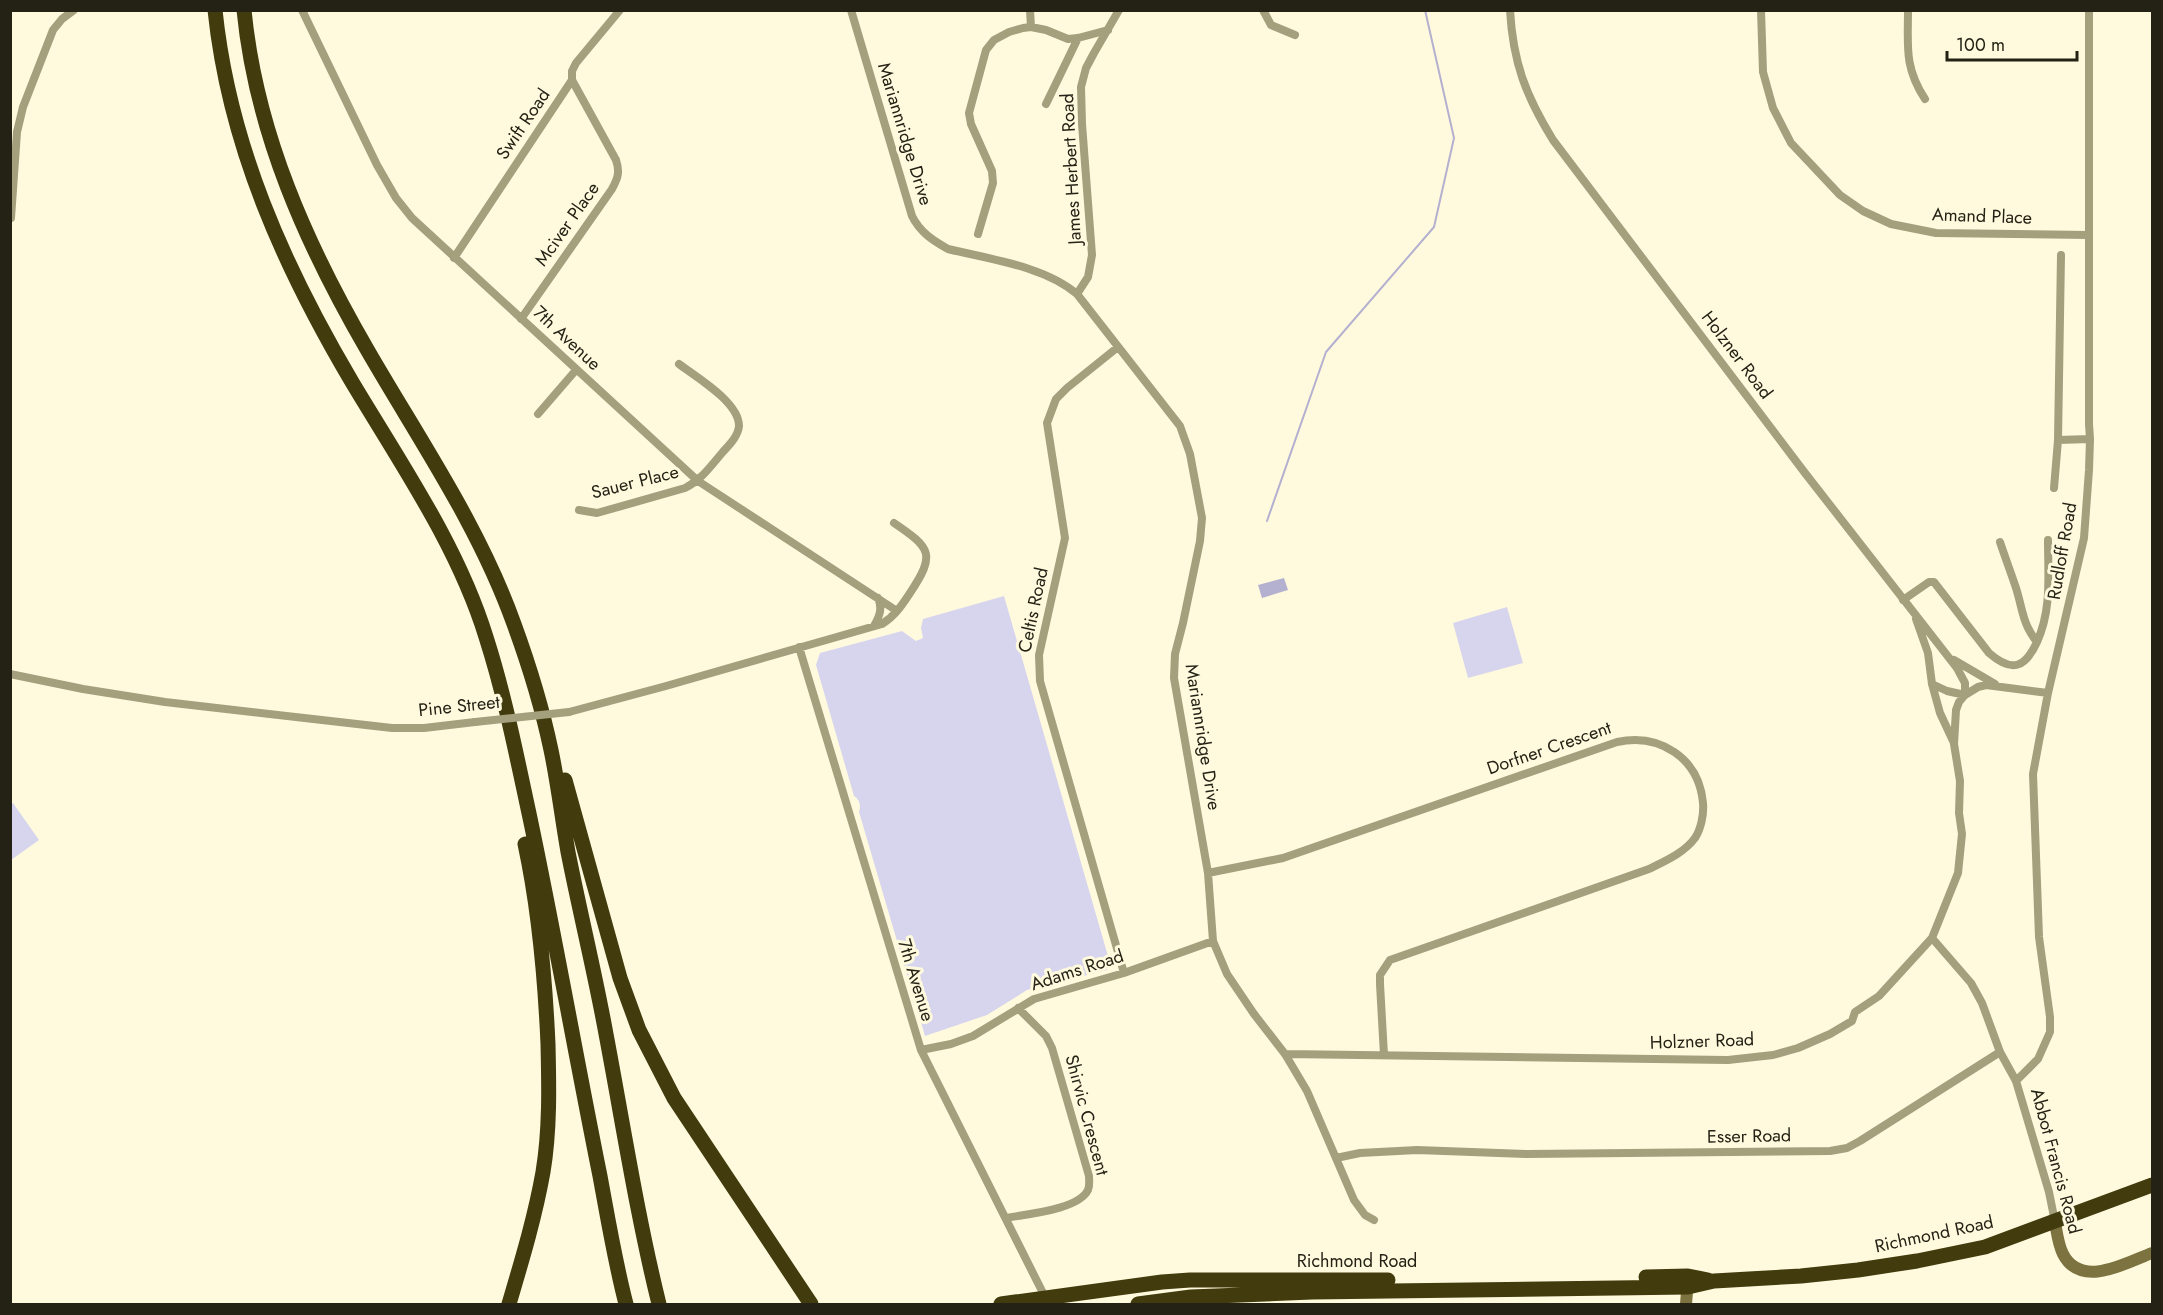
<svg xmlns="http://www.w3.org/2000/svg" width="2163" height="1315" font-family="Jost,sans-serif">
<style>
.green{fill:#d7d5ee}
.water{fill:#b4b0d0}
.lines{fill:none;stroke-linecap:round;stroke-linejoin:round}
.stream{stroke:#b4b0d0;stroke-width:2}
.street{stroke:#a49f7d;stroke-width:8}
.secondary{stroke:#7c7340;stroke-width:12}
.highway{stroke:#423b0d;stroke-width:15}
.street-bridge{stroke:#a49f7d;stroke-width:8}
.labels{text-anchor:middle;dominant-baseline:central;stroke-width:6;stroke-linejoin:round;paint-order:stroke}
.street-label{font-size:18px;fill:#242215;stroke:#fffade}
</style>
<rect width="100%" height="100%" fill="#fffade"/>
<path class="green" d="M1004,596L1108,956L1107,970L1027,990L987,1015L925,1036L859,812C861,806 860,800 854,796L816,665L820,653L902,631L916,641L923,638L921,628L923,619Z
M1507,607L1523,663L1468,678L1453,623Z
M13,803L39,840L11,860L10,805Z"/>
<path class="water" d="M1284,578L1288,590L1262,598L1258,585Z"/>
<g class="lines">
<path class="stream" d="M1267,521L1326,352L1434,227L1454,138L1425,10"/>
<path class="street" d="M302,10L377,165L396,198L412,218L698,481L897,611
M851,10L912,216C920,232 932,240 948,249C989,259 1044,266 1077,294L1180,426L1190,454L1202,518L1200,541L1183,623L1175,654L1174,678L1208,873L1213,941L1227,974L1254,1014L1285,1054L1307,1091L1354,1200L1365,1215L1374,1220
M1030,10L1031,27
M1263,10L1271,25L1295,35
M1510,10C1513,63 1526,96 1553,140L1805,473L1957,668L1965,683V695
M1761,10L1763,72L1773,108L1791,143L1840,195L1863,211L1891,224L1936,233L2089,235
M1908,10C1908,46 1904,67 1925,99
M1046,104L1078,38
M11,218L17,132L23,107L53,30L62,19L74,10
M978,234L993,183L992,171L971,124L969,113L986,50L994,40L1009,32L1023,28L1031,27L1046,30L1068,39L1078,38L1108,30
M2061,255L2058,440L2090,439
M454,258L572,80V71L576,63L620,10
M1077,294L1088,277L1092,255L1082,124L1081,87L1086,68L1094,53L1119,10
M521,319L612,189C618,178 620,172 616,160L572,80
M1118,347L1067,388L1056,399L1047,423L1065,538L1039,655L1040,681L1124,973
M538,414L576,370
M2054,488L2058,440
M579,510L597,513L685,488C701,480 710,467 722,453C728,446 738,437 739,426C739,402 696,377 679,364
M1903,600L1929,582H1934L1989,653C2012,673 2025,668 2037,642C2022,623 2023,610 2016,588C2011,573 2005,557 2000,542
M1916,619L1928,653L1932,684L1940,713L1954,743
M874,626C879,617 883,609 878,598
M2037,642C2052,609 2048,575 2048,540
M799,647L921,1050L1047,1301
M1954,660L1995,684
M10,674L83,689L165,702L392,728H424L475,722
M1932,684L1947,691L1965,695
M569,712L666,686L882,624C895,616 902,605 910,593C936,554 931,548 894,523
M1208,873L1283,858L1617,742C1660,733 1699,758 1703,803C1704,814 1701,829 1695,838C1684,853 1665,861 1649,869L1390,960L1380,975V984L1384,1055
M1932,938L1971,983L1982,1003L2000,1052L2016,1081L2049,1192L2055,1222
M921,1050L951,1044L973,1036L1034,999L1124,973L1213,941
M1285,1054L1728,1060L1773,1055L1798,1048L1830,1034L1852,1021L1855,1012L1879,996L1932,938L1958,873L1962,834L1959,813L1960,781L1954,744L1956,710L1959,702L1965,695L1978,687L1986,685L2048,693
M2016,1081L2038,1059L2050,1032V1017L2039,937L2033,774L2048,693L2084,538L2089,470L2090,439L2089,424V10
M1336,1158L1360,1153L1417,1150L1527,1154L1830,1151L1847,1148L1860,1141L2000,1052
M1006,1218C1026,1214 1078,1210 1088,1190C1090,1185 1089,1181 1089,1176L1052,1048L1046,1036L1018,1008"/>
<path class="secondary" d="M2055,1222C2057,1233 2058,1244 2063,1254C2081,1289 2126,1263 2152,1253
M1686,1304L1688,1279"/>
<path class="highway" d="M215,10C229,145 284,267 352,382C401,464 458,546 486,637C505,696 517,758 530,818C555,937 576,1057 600,1176C608,1219 615,1262 626,1304
M244,10C256,133 307,246 368,351C420,441 479,526 514,624C529,665 542,707 551,750C558,783 562,818 568,852C580,913 595,973 606,1034C623,1124 637,1215 659,1304
M565,780L620,978L639,1030L674,1098L811,1304
M1646,1277L1688,1276L1708,1280
M509,1304C522,1260 535,1217 543,1172C550,1130 549,1086 548,1044C545,977 539,909 525,844
M1001,1304L1162,1282L1190,1280H1388
M1138,1304L1191,1297L1312,1292L1688,1287L1714,1281L1801,1276L1858,1270L1917,1261L1985,1247L2152,1185"/>
<path class="street-bridge" d="M475,722L569,712"/>
</g>
<g class="labels">
<g class="street-label">
<text transform="translate(523 124) rotate(-56)">Swift Road</text>
<text transform="translate(905 134) rotate(73)">Mariannridge Drive</text>
<text transform="translate(1071 169) rotate(-93)">James Herbert Road</text>
<text transform="translate(1982 216) rotate(2)">Amand Place</text>
<text transform="translate(567 224) rotate(-55)">Mciver Place</text>
<text transform="translate(567 338) rotate(43)">7th Avenue</text>
<text transform="translate(1737 355) rotate(53)">Holzner Road</text>
<text transform="translate(635 482) rotate(-14)">Sauer Place</text>
<text transform="translate(2062 551) rotate(-80)">Rudloff Road</text>
<text transform="translate(1033 610) rotate(-78)">Celtis Road</text>
<text transform="translate(459 706) rotate(-6)">Pine Street</text>
<text transform="translate(1203 737) rotate(81)">Mariannridge Drive</text>
<text transform="translate(1549 748) rotate(-19)">Dorfner Crescent</text>
<text transform="translate(1077 970) rotate(-18)">Adams Road</text>
<text transform="translate(916 980) rotate(73)">7th Avenue</text>
<text transform="translate(1702 1041) rotate(-2)">Holzner Road</text>
<text transform="translate(1087 1115) rotate(75)">Shirvic Crescent</text>
<text transform="translate(1749 1136) rotate(-1)">Esser Road</text>
<text transform="translate(2056 1161) rotate(75)">Abbot Francis Road</text>
<text transform="translate(1934 1234) rotate(-12)">Richmond Road</text>
<text x="1357" y="1261">Richmond Road</text>
</g>
</g>
<rect width="2163" height="1315" fill="none" stroke="#242215" stroke-width="24"/>
<path d="M1947 51v9h130v-9" fill="none" stroke="#242215" stroke-width="3"/>
<text x="1956" y="51" font-size="18" fill="#242215" stroke="#fffade" stroke-width="4.5" paint-order="stroke">100 m</text>
</svg>
